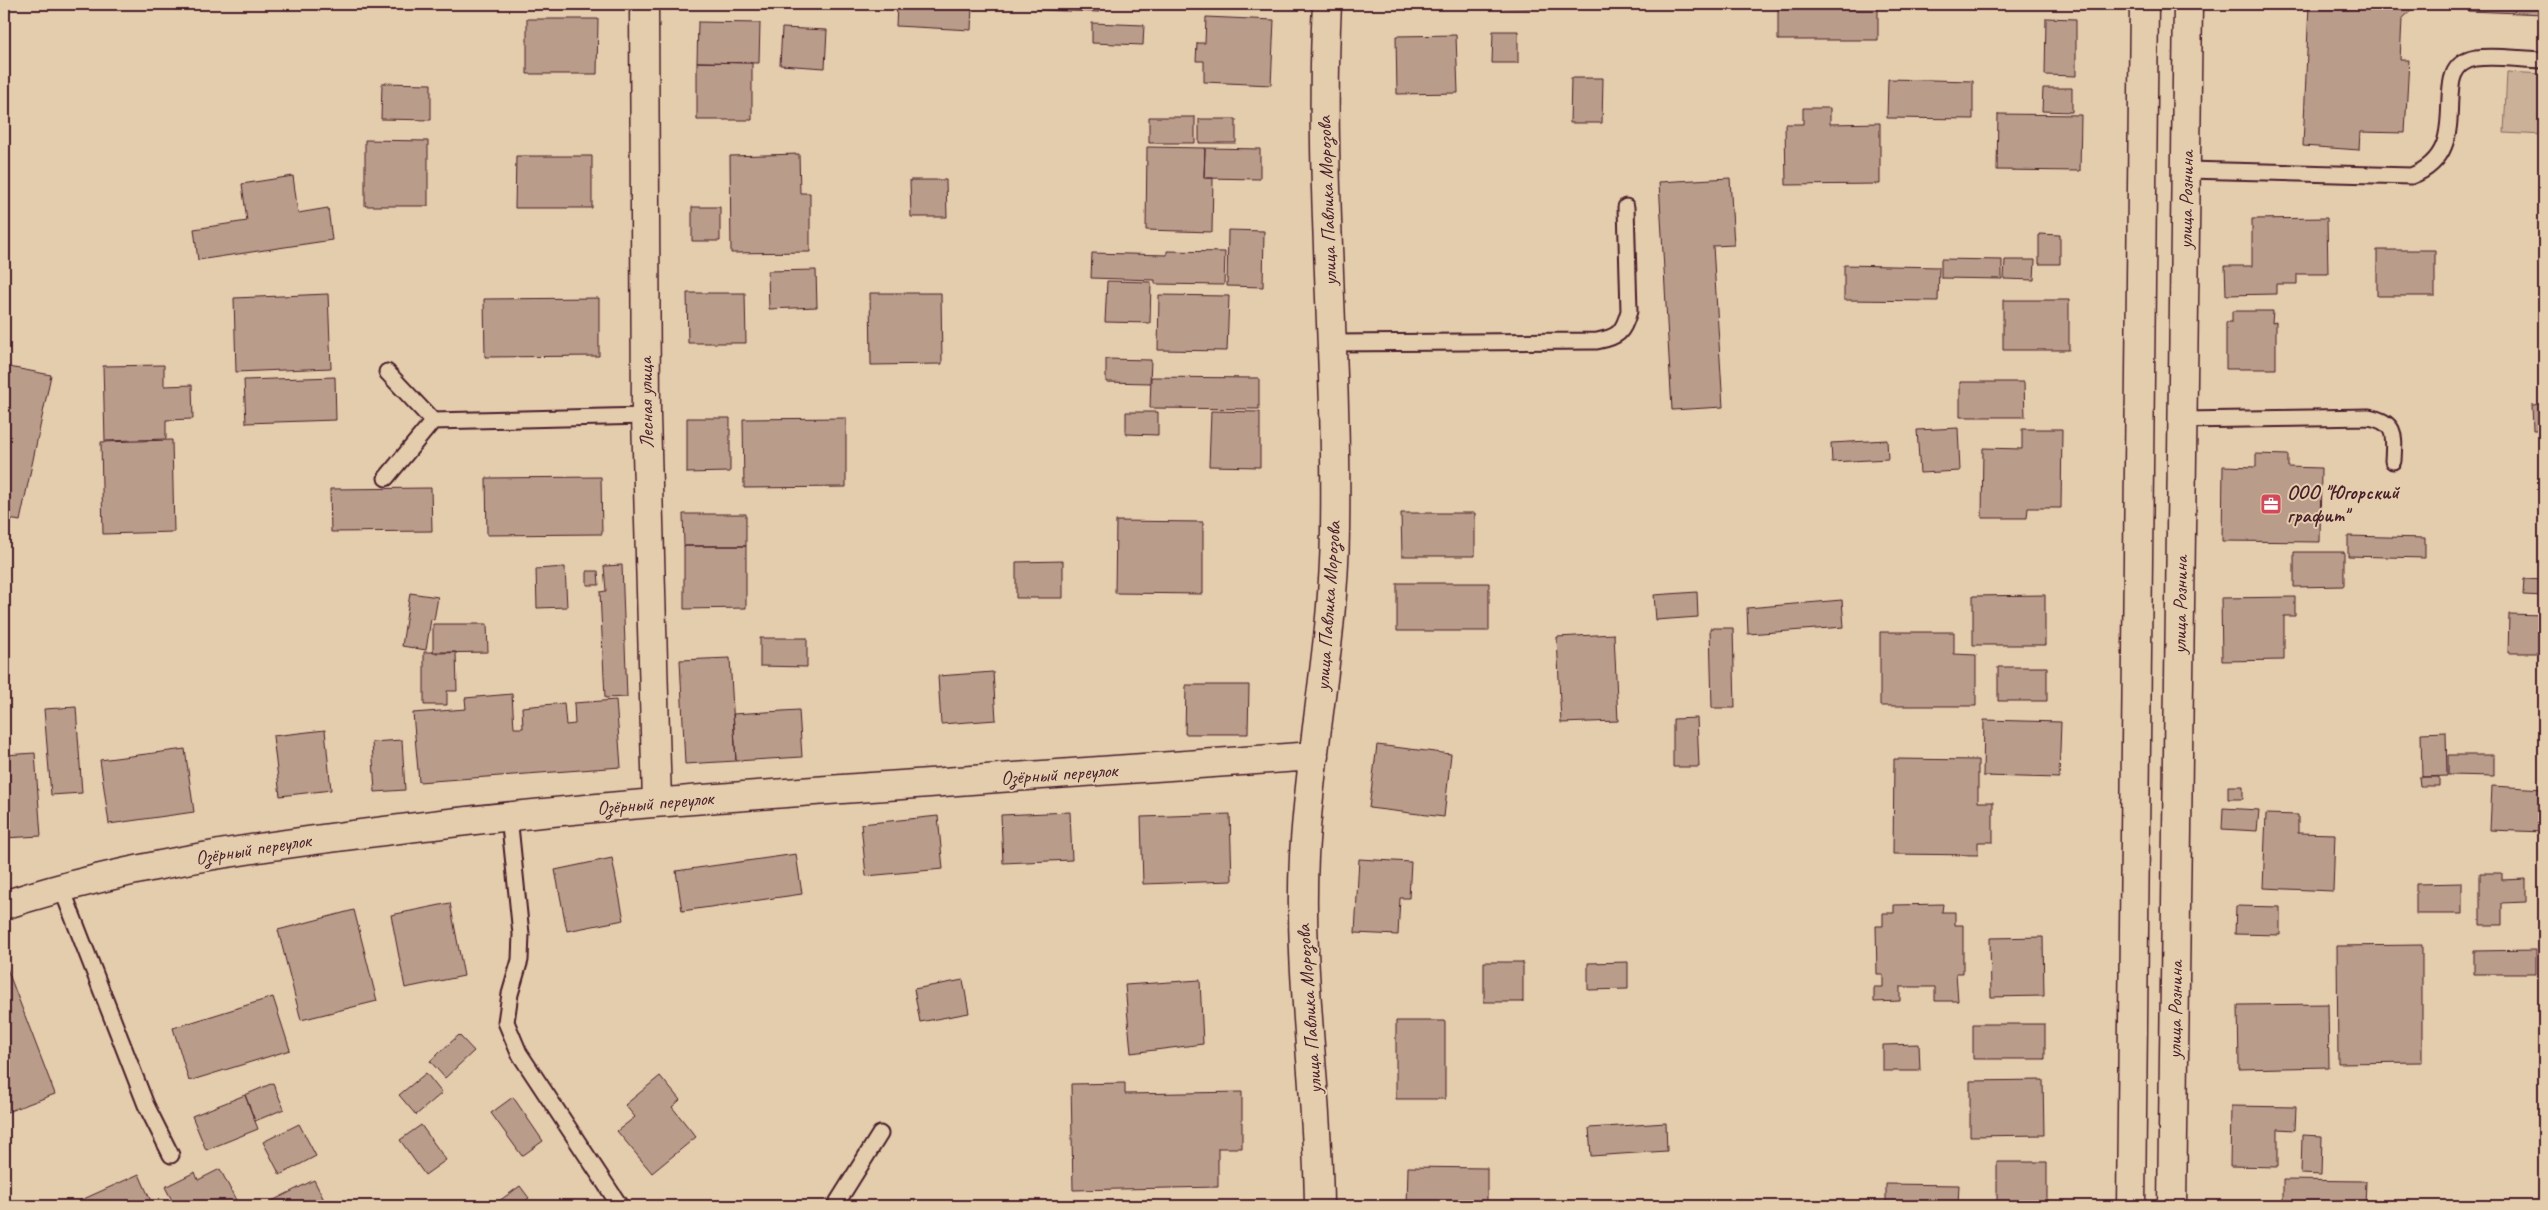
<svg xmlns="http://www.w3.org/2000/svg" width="2548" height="1210" font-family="Caveat,sans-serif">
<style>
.green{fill:#cbb198;stroke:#8a6862}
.building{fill:#b99c89;stroke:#4a1f2b}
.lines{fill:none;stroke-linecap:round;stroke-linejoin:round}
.service-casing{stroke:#4a1f2b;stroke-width:19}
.minor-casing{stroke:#4a1f2b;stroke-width:31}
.secondary-casing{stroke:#4a1f2b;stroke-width:31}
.service{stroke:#e4cdad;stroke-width:15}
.minor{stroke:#e4cdad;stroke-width:28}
.secondary{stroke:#e4cdad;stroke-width:28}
.labels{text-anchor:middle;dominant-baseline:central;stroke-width:4;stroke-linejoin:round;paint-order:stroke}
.street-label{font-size:20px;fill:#4a1f2b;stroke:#e4cdad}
.poi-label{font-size:20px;font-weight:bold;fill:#4a1f2b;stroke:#e4cdad;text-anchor:start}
</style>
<rect width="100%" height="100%" fill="#e4cdad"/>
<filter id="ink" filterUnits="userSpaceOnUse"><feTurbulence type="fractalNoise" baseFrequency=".02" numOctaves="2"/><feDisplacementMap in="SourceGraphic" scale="10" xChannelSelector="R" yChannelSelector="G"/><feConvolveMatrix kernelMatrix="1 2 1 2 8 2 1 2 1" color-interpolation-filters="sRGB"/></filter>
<g filter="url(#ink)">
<path class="green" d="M2507,72L2544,74V135L2504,133Z"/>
<path class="building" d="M897,4H972L971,30L896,26Z
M1038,4H1099V12L1038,10Z
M1221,4H1267V7L1221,6Z
M1420,4H1534L1533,8L1420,6Z
M1778,4H1878V40H1778Z
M2309,4H2418L2402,19L2400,60H2409L2405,133L2360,132L2359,150L2303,146Z
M2468,4H2544V14L2468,11Z
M1206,17L1274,20L1271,85L1204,82V61H1196L1197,43H1205Z
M2046,18L2076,19V76L2045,75Z
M527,19H598L597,74H527Z
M698,22L760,23L759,63L697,62Z
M1092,23L1144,25L1143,45L1092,43Z
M782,28L827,30L825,68L780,65Z
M1493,31H1518V63H1492Z
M1456,35L1458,93L1397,94L1396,36Z
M697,62L752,63V120H697Z
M1571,78H1603L1602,123H1570Z
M1888,79L1973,81V119L1887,118Z
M382,83L431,84V120L381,119Z
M2043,88H2072V112L2042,111Z
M1803,108H1830V124L1880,123V184L1786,185L1785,124H1803Z
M1998,114L2081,115L2080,171L1997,170Z
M1149,117H1195V143H1149Z
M1199,119H1236V143H1199Z
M365,140L428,141V206H365Z
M1147,147L1205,148L1204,178H1213L1212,232L1146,230Z
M1205,148L1260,149V179L1204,178Z
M799,154L800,193H810V252L731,253L730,156Z
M516,156H592V208H515Z
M293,176L298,213L328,208L332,240L198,260L194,229L247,221L242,184Z
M1730,178L1734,245L1713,246L1723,407L1672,410L1659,182Z
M910,180H946L947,217H911Z
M692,207H720V241H692Z
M2327,218L2328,274H2297V284H2276V294L2226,295L2225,266H2252V219Z
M1228,230L1264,231L1263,287L1227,286Z
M2039,234L2060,235V264H2039Z
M2377,250H2435V296H2377Z
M1167,251L1225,252L1224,285L1155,284V280L1091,278L1092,253L1167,255Z
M1941,259L2002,260V279L1941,278Z
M2005,260H2035L2034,280L2004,279Z
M1844,265L1939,267L1938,301L1844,300Z
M816,270L817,307L769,309L768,271Z
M1107,281L1151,282L1150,323L1105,322Z
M687,293H745L746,343H688Z
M870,293H941L942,364L871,365Z
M328,294L331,368L236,372L234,298Z
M1159,295L1229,296L1227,351L1158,350Z
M599,298V356L485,357L484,299Z
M2003,300H2069V350H2003Z
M2232,311H2273L2272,323L2276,322V369H2226V322H2232Z
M1106,359L1151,360L1150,383L1106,382Z
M164,365V386L192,385L193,419L166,420V439L105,441L103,366Z
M4,366L51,375L20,521L4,518Z
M335,377L336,420L246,423L244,380Z
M1151,377L1259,378V409L1150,408Z
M1960,382H2024L2025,417H1960Z
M2544,404V430H2533L2532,405Z
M1211,411L1260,412V467L1209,466Z
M1126,412H1158V435L1126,434Z
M687,418H730V472L687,473Z
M846,418V487L744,488L743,419Z
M1958,428L1960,471L1920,473L1917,430Z
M2022,429H2062L2061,508H2028L2027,518H1982L1983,448L2022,449Z
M172,440L174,532L103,534L101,442Z
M1887,440L1888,459L1832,462L1831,443Z
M2256,454L2288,455V467L2321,468L2320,542L2222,541L2223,466L2256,467Z
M601,477L602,534L487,535L486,478Z
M431,488L432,531L331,532L330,489Z
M1401,513H1475V556H1402Z
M683,514H746V546H684Z
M1116,521L1203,522V594L1115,593Z
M2348,536L2425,538V558L2348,556Z
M684,546H746V608L684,609Z
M2294,552H2344V586L2294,587Z
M1063,561V598H1016V562Z
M622,565L627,697L605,698L600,592L606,591L604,566Z
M565,567L567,607L537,608L536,569Z
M587,571H598L599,585H587Z
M2524,579L2544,580V596L2523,595Z
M1397,583H1489V631H1397Z
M1697,592L1698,617L1656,620L1654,595Z
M410,593L438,597L434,620L431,619L426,650L402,646Z
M2045,595V645H1973V596Z
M2295,597V616H2284V660L2222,661L2221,598Z
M1842,600L1844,627L1748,634L1747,608Z
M2509,614L2543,615V653H2508Z
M433,624H487L488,652L433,653Z
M1710,628H1733L1735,708H1712Z
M1880,632H1954V654L1976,655V706H1880Z
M1614,634L1618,721L1561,723L1557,637Z
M760,638H807V667L760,666Z
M424,652H456L457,691H447V705H424Z
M730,658L736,761L685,764L680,660Z
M1998,667H2047V701H1998Z
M993,672L996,720L941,724L938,676Z
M1186,685H1249L1248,734H1185Z
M512,694L514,728H523L522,707L564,703L566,725L575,724L574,703L616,700L621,767L419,782L413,713L466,709L465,698Z
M76,707L82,793L51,795L44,709Z
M799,710L802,757L736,761L733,714Z
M1697,718L1699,767H1673V719Z
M1984,720L2061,722L2059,778L1983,776Z
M325,730L331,790L280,796L273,736Z
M2446,732L2447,776L2422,777L2421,733Z
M402,740L405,790L375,792L372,742Z
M1377,745L1451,754L1444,817L1369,808Z
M185,749L194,812L109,824L100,760Z
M35,753L41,836L4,838V755Z
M2448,755H2494V776L2448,775Z
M1894,759L1978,760V802H1993V842H1978V855L1893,854Z
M2419,777H2439V786H2420Z
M2228,786H2243V799H2228Z
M2492,786L2544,789V832L2490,830Z
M2223,808L2259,810L2257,831L2222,829Z
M1070,812L1072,860L1003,863L1001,815Z
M1230,814L1232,881L1143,884L1141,817Z
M2266,814L2298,815V833L2335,834L2333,891L2263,888Z
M938,816L943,869L866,876L861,824Z
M796,854L802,894L682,911L676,871Z
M612,858L624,920L567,931L555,870Z
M1359,859L1411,862L1409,898H1400L1398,935L1355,933Z
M2480,873H2502V880L2526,879V902L2502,903V925H2480Z
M2462,883V914H2416V884Z
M450,903L464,976L405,988L391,915Z
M1943,904L1942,912H1955V925H1963V973H1956L1958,1001H1935V987H1900V1001L1874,1002V987H1883V974H1877L1876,926H1883V913H1894V905Z
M2236,906L2280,907V935L2235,934Z
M354,910L377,1001L301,1020L278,930Z
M2043,937L2044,996L1991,997L1990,938Z
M2422,945V1062L2338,1063L2337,946Z
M2536,950V974H2474V951Z
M4,961L55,1094L7,1112L4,1106Z
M1484,962H1523V1002H1484Z
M1628,962V989L1588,990V963Z
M963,980L969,1013L920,1022L914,989Z
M1200,980L1203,1044L1131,1053L1125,985Z
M273,997L290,1050L189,1081L173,1028Z
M2328,1004L2329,1067L2239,1069L2238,1005Z
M1396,1021H1445V1099H1396Z
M1973,1024H2045V1059H1973Z
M459,1035L474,1051L445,1078L430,1061Z
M1919,1044L1920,1071H1883V1045Z
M426,1073L442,1093L416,1115L399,1095Z
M660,1076L680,1100L672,1107L696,1137L652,1173L617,1131L635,1117L625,1105Z
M2043,1080L2044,1135L1970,1136V1081Z
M273,1083L284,1109L255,1121L245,1095Z
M1125,1083V1094L1242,1092V1148H1218V1187L1073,1190L1071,1084Z
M245,1095L258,1129L206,1150L192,1116Z
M513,1097L543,1141L522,1156L491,1113Z
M2231,1106L2296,1107L2295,1130L2278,1129V1167L2230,1166Z
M1666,1123L1667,1151L1591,1156L1589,1128Z
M299,1124L316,1156L280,1175L263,1142Z
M421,1125L446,1160L425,1175L400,1140Z
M2302,1135L2322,1136L2321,1175L2301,1174Z
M1997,1162H2047V1206H1997Z
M1408,1167L1487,1168V1206H1407Z
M220,1169L236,1200L225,1206H175L165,1187L195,1172L198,1180Z
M139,1174L153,1206H79L77,1202Z
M314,1180L327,1206H272L270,1202Z
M2283,1180L2366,1181L2365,1206H2283Z
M1886,1184L1959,1185L1958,1206H1886Z
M520,1186L529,1198L519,1206H492Z"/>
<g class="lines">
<g class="service-casing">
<path id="service" d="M2187,170L2411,176C2481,149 2422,67 2476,58C2497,55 2523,60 2544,60
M1331,343L1597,341C1618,337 1623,333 1629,311L1626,207
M387,372L433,421L646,416
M2183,420L2369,417C2398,423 2394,437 2393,461
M386,478L433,421
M509,816L521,934L520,960L510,994L506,1022L519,1053L620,1206
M62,889L146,1105L171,1155
M835,1206L880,1134"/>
</g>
<g class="minor-casing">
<path id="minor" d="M644,4L646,416L657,802
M4,905C145,859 294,842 441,824C584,807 727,797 871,787C1019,777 1167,766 1314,756
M1319,1206C1318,1089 1298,973 1304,856C1310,747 1334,639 1335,530C1338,355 1318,180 1327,4"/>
</g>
<g class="secondary-casing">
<path id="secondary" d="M2131,1206L2144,4
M2172,1206L2188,4"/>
</g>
<use href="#service" class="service"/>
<use href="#minor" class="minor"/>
<use href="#secondary" class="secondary"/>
</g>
</g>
<defs>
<g id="office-square" transform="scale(1.125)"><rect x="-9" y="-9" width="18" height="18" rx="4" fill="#d1495b" stroke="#e4cdad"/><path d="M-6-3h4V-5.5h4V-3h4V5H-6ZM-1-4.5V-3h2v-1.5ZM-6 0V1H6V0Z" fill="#fff"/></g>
</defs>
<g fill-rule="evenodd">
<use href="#office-square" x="2271" y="504"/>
</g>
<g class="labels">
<g class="street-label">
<text transform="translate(2186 200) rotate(-89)">улица Рознина</text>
<text transform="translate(1327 201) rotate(-92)">улица Павлика Морозова</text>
<text transform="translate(646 403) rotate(-91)">Лесная улица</text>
<text transform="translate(2180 605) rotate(-89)">улица Рознина</text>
<text transform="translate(1328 606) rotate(-86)">улица Павлика Морозова</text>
<text transform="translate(1059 774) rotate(-4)">Озёрный переулок</text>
<text transform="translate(655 803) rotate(-5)">Озёрный переулок</text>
<text transform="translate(253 849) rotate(-9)">Озёрный переулок</text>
<text transform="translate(1309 1009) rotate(-94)">улица Павлика Морозова</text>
<text transform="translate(2175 1010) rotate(-89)">улица Рознина</text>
</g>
<g class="poi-label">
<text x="2287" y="492">ООО "Югорский<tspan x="2287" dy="23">графит"</tspan></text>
</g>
</g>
<rect width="2548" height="1210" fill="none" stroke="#e4cdad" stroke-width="20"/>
<rect x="10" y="10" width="2528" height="1190" fill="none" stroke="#4a1f2b" stroke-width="2" filter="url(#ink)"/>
</svg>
